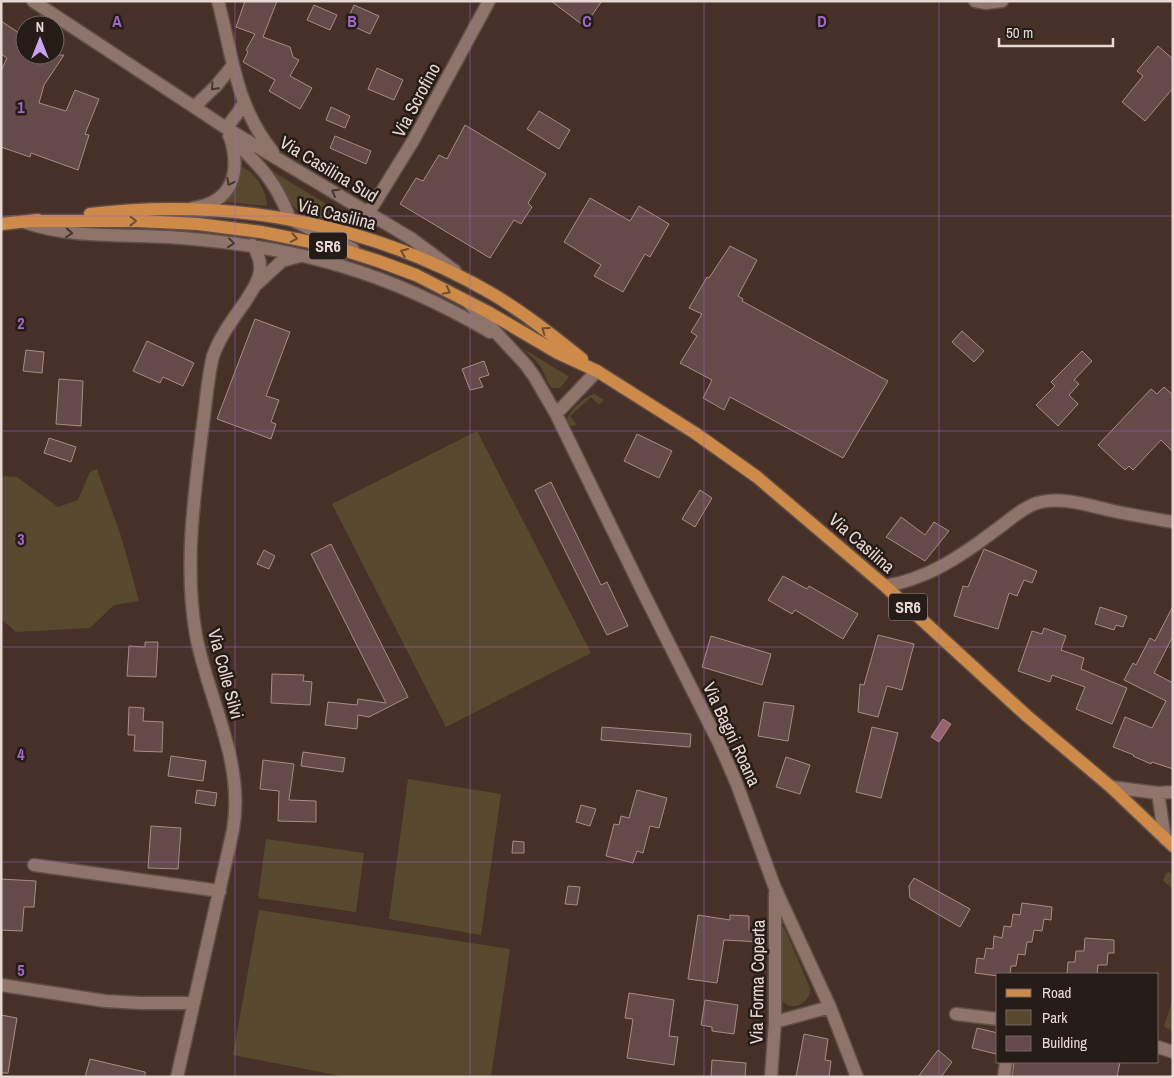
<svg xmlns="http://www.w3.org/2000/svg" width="1174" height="1078" font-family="'Archivo Narrow',sans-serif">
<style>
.green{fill:#58492e}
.water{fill:#966470;stroke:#ae878e}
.building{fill:#644a49;stroke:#a88b89}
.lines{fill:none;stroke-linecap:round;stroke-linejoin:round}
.minor-casing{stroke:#604e47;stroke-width:15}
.major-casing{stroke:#604e47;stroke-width:15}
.minor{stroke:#8e746a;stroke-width:12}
.major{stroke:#ce8a48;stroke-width:12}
.oneway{stroke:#443630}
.oneway2{stroke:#714d2d}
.grid{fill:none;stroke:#a168c6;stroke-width:1;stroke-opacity:0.55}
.labels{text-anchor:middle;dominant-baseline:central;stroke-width:5;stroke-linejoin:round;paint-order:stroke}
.shield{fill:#251b17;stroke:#ad9f9b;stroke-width:1}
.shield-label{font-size:16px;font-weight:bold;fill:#e7d8d3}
.street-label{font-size:18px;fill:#e7d8d3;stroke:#251b17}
.grid-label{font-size:16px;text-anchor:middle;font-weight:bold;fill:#a168c6;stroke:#251b17;stroke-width:5;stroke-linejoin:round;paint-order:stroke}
</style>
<rect width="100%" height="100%" fill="#463027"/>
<path class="green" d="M240,166C256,172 266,190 267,206L225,202L224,200Z
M272,171L374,233L297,210L287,198Z
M522,348L568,376V378L560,388H552C546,382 545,373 540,366C535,358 528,354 522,348Z
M595,394L604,400L599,405L591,397L570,416L577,425L570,426L567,421C567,412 586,395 595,394Z
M477,431L591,653L446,727L332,504Z
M97,469L122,539L139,601L114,605L90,628L16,632L1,619V476L17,477L58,507L78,500L90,472Z
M408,779L501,794L481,935L389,919Z
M266,839L364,853L356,912L258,898Z
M1169,872L1173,875V889L1163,881L1166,873Z
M259,910L510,949L491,1077H346L233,1055Z
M781,927H784L810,988C812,1004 787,1015 781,997Z
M1173,999V1032L1164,1026Z"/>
<path class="water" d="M943,719L951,724L939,742L931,737Z"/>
<path class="building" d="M245,1H277L263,37L290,47L293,57L299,60L290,76L312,88L300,109L269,91L275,80L243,62L248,52L246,50L255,34L236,27Z
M551,1H602L584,26Z
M314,5L337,15L330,30L307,20Z
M354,5L379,16L370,34L346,23Z
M1,21L25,37V55H64L44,85L39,103L66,111L75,90L99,99L85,134L89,135L78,170L31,153L30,157L1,147V71L7,58L1,54Z
M1158,46L1173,59V88L1145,121L1122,102L1143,76L1137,71Z
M377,68L403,80L394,100L368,89Z
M331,107L350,116L345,128L326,120Z
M539,111L570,130L559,149L527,129Z
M465,125L546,174L528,203L532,207L521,224L514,220L490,258L400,204L416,178L423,181L439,155L447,159Z
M335,136L371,151L366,164L330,148Z
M590,198L630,221L639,206L669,224L650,257L645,254L623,292L594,276L601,265L564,242Z
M730,246L757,260L738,296L743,299L742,301L888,381L843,458L730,397L724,410L703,398L712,380L680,363L697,336L691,332L702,314L689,308L707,277L709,278Z
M255,319L290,332L266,396L279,400L271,422L276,424L271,439L217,419Z
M962,331L984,351L974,362L952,342Z
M147,341L194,363L183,386L163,377L160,383L133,371Z
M26,350L44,352L42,373L23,371Z
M1082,351L1092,361L1074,380L1079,384L1069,395L1078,404L1058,426L1036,405L1055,386L1051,382Z
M484,361L489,375L479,378L483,387L470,390L462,369Z
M59,379L83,381L81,426L56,424Z
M1164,387L1173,395V452L1161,440L1133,470L1129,466L1125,470L1098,445L1151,389L1157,394Z
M637,434L672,451L659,478L624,461Z
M49,438L76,447L71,462L44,453Z
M551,482L601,585L607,582L628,626L607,635L535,490Z
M700,490L712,498L695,527L682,519Z
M901,517L925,535L934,522L949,531L925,561L886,537Z
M331,544L408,697L369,717L358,715L357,729L325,725L328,702L357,705L358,699L386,703L311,554Z
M984,549L1037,571L1032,583L1024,580L1017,596L1009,593L998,629L954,616L963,586L968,587Z
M264,550L275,556L269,569L257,564Z
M783,576L807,589L809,586L858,614L843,639L795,610L792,614L768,600Z
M1173,606V636L1154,673L1173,683V769L1152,762L1151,764L1133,756L1134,755L1113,747L1125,717L1152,728L1166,701L1124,680L1133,663L1136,665L1150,638L1155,641Z
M1100,607L1127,616L1123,627L1116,625L1114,630L1095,624Z
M1044,628L1066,636L1061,650L1084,658L1081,669L1127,688L1112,724L1076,709L1085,687L1052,675L1050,682L1018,671L1032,631L1042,634Z
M878,635L914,644L902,690L887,686L878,717L858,712L860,684L864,685Z
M711,636L771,654L762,685L702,667Z
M145,642H158L156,677L127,676L129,646L145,647Z
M272,674L304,675L303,681L312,682L310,705L271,703Z
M764,702L794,706L788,741L758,736Z
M129,707L144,708L143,721L163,722L162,752L134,751L135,735H128Z
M602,727L691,734L690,747L601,740Z
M872,727L898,733L881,798L856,792Z
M303,752L345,758L343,772L301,766Z
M171,756L206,761L203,781L168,776Z
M786,757L810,765L800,794L776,787Z
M263,760L294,764L289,800L316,801V822L278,821L279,791L260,789Z
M197,790L217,793L215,806L195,803Z
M637,790L667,798L659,828L650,826L643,853L637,851L633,863L606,856L614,824L619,825L621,816L629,818Z
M581,805L596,809L590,826L576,822Z
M151,826L181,828L178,869L148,868Z
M513,841L524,842V853H512Z
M914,878L970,909L960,927L910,898L909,886Z
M1,879L36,881L34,907H24L22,931L1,930Z
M568,886L580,887L577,905L565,904Z
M1022,903L1052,907L1051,920L1044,919L1042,931L1034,930L1032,942H1027L1025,955L1018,954L1016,966H1011L1010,974H998V976L975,973L977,958L984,959L986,948L993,949L994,936L1002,938L1004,926L1011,927L1013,914L1020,915Z
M698,915L730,920V915L749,916V930H760V942L724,940L717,983L688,979Z
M1085,938L1114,940V953H1108L1107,965H1098L1097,974H1067L1068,962H1075L1076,951H1084Z
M629,993L674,1000L669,1036L678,1037L674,1065L627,1058L633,1019L625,1018Z
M705,1000L738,1005L734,1034L712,1031V1027L701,1025Z
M1,1015L17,1018L8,1073H1Z
M977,1028L998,1033L996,1054L972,1048Z
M804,1034L828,1039L825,1060L831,1061L829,1077H796Z
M938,1050L952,1062L941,1077H918Z
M90,1059L145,1072V1077H85Z
M712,1060L746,1063L745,1077H711Z
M1014,1062H1120L1117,1077H1012Z"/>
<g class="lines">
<g class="minor-casing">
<path id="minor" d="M33,1L226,128L412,239L455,271
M218,1C233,57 235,105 273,152
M975,1L986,3L1002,1
M194,107L216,86L233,65
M226,128L237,114L244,103
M229,136C259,165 275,179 290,219L353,249
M193,208C233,202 241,172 230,137
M369,212L413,141L489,1
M24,222C75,240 129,233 182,238C298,247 390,273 490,332
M257,284L282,261L300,256
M468,302L526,365L534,376L556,414L643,592L719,743L736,782L775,888L830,1007L857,1077
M556,414L597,371
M885,586C927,579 960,557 993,532C1008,522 1023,506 1041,502C1065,497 1090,506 1113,511C1133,515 1153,519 1173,522
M1111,787L1158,793L1165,839
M1158,793L1173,792
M34,865L220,891
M1,985L105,1001L141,1003H194
M956,1014L998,1019
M775,1022L830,1007
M1158,1047L1173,1052
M177,1077L233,830C245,761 208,700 196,635C184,568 194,498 202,431C206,406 207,380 213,356C220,336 233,319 245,302C251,292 259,282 260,271C261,261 258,253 252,245
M771,1077L775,1022V893
M1004,1077L1006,1062"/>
</g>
<g class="major-casing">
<path id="major" d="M90,214C228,197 369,223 489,292C522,311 552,335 582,359
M32,221H138L198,224L261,232L331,246L378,261L416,275L488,312L558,353L597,371L695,433L757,477L885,586L1027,716L1111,787L1173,846
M1,224L38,220"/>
</g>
<use href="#minor" class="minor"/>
<use href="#major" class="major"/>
</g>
<defs><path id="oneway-chevron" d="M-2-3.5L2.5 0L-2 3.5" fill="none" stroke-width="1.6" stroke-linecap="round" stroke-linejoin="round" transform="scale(1.25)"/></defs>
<g class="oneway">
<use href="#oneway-chevron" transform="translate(214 87) rotate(133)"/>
<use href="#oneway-chevron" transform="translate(230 182) rotate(117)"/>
<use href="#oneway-chevron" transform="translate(335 192) rotate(-149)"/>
<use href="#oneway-chevron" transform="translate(69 233) rotate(5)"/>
<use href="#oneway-chevron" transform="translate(231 243) rotate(7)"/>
</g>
<g class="oneway2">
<use href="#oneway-chevron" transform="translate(133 221)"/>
<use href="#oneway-chevron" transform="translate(294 238) rotate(11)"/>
<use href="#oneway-chevron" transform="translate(404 252) rotate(-157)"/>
<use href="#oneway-chevron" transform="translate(447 291) rotate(27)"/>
<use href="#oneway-chevron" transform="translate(545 330) rotate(-144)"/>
</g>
<path class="grid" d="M235,1V1077M470,1V1077M704,1V1077M939,1V1077M1,216H1173M1,431H1173M1,647H1173M1,862H1173"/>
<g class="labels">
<g class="shield">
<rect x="309" y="232.5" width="38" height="27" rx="4"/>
<rect x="889" y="593.5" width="38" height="27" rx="4"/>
</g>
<g class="shield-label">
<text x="328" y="246">SR6</text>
<text x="908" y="607">SR6</text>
</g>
<g class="street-label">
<text transform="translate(416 100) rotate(-62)">Via Scrofino</text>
<text transform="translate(329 169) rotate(31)">Via Casilina Sud</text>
<text transform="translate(337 214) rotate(14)">Via Casilina</text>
<text transform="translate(862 543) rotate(41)">Via Casilina</text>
<text transform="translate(226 674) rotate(75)">Via Colle Silvi</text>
<text transform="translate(732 734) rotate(65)">Via Bagni Roana</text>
<text transform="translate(757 982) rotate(-89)">Via Forma Coperta</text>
</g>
</g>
<g class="grid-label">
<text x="117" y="27">A</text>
<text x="352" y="27">B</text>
<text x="587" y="27">C</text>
<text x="822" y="27">D</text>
<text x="21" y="113">1</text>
<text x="21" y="329">2</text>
<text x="21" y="545">3</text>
<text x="21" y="760">4</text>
<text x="21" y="976">5</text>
</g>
<rect width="1174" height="1078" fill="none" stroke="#e7d8d3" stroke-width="5"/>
<rect x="996" y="973" width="162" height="90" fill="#251b17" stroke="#736762"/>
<rect x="1006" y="989" width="25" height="8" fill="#ce8a48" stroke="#736762"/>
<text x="1042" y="998" font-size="15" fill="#e7d8d3">Road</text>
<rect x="1006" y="1010" width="25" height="15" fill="#58492e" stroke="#736762"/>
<text x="1042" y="1023" font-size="15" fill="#e7d8d3">Park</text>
<rect x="1006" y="1036" width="25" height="15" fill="#644a49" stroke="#736762"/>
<text x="1042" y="1048" font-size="15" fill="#e7d8d3">Building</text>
<g transform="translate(40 40)"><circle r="24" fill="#251b17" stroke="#736762"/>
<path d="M0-4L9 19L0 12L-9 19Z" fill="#c8a5ee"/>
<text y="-8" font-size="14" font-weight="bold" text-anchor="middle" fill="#e7d8d3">N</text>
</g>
<path d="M999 38v8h114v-8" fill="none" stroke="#e7d8d3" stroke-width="2.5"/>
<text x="1006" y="38" font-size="15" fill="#e7d8d3" stroke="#251b17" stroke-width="4" paint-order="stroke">50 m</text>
</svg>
